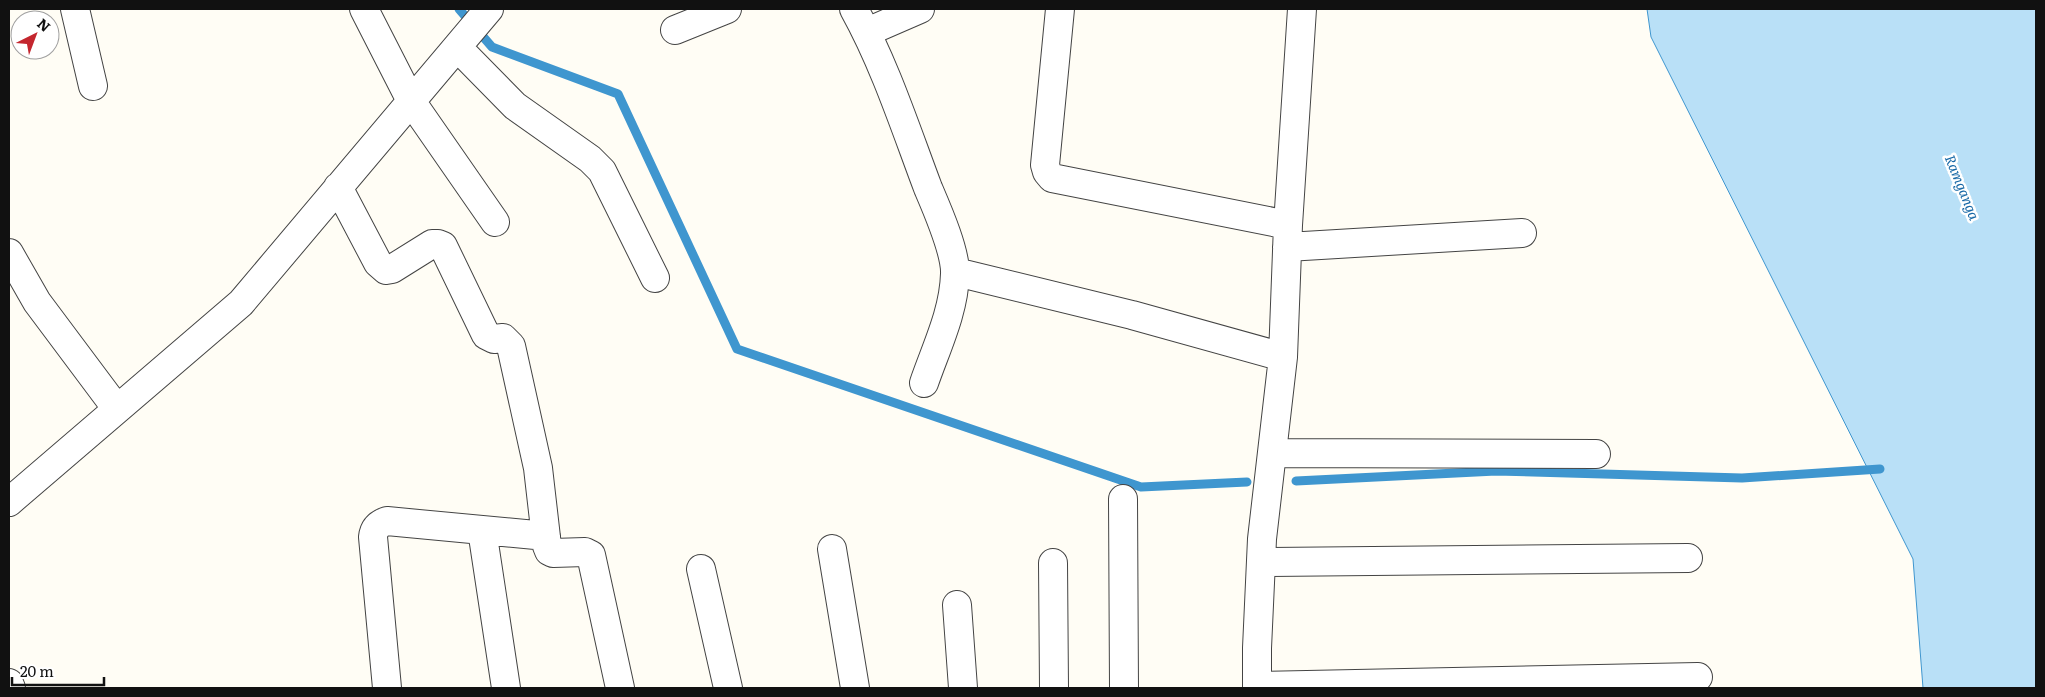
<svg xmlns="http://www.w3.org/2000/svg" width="2045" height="697" font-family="Literata,serif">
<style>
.water{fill:#b9e0f7;stroke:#3f96cf}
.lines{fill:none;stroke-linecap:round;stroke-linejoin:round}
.stream{stroke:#3f96cf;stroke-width:9}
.minor-casing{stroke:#444;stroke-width:30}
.minor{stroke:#fff;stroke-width:28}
.labels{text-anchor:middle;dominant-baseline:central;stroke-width:5;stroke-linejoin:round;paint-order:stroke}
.water-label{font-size:14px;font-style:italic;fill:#1768a6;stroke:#fff}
</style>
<rect width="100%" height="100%" fill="#fffdf5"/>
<path class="water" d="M1647,9H2036V688H1923L1913,559L1651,37Z"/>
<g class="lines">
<path class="stream" d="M459,9L492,47L618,94L737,349L1141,487L1247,482
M1296,481L1496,471L1742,478L1880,469"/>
<g class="minor-casing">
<path id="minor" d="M75,9L93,86
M364,9L411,101L495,222
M854,9C885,65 905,127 928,188C937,209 956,252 955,274C954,312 936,348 924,383
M1060,9L1045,165L1047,172L1052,178L1288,225
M675,30L727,9
M867,32L920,9
M457,47L515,106L590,159L602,171L655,278
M338,187L378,263L386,270L392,269L432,244H438L443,246L486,335L494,339L503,338L511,346L538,468L547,546L549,551L553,553L585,552L591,555L620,688
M1287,247L1522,233
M9,253L37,302L117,409
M956,272L1132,315L1283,357
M1272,453L1596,454
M1123,499L1124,688
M9,502L241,303L489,9
M482,530L506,688
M832,549L855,688
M1261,562L1688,558
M1053,563L1054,688
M701,569L728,688
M957,605L963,688
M9,683L11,688
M1257,686L1698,677
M387,688L373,537C374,528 378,524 387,521L546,536
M1257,688V648L1262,539L1283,357L1288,225L1302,9"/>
</g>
<use href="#minor" class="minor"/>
</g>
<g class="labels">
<g class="water-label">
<text transform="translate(1963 187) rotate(68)">Ramganga</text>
</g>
</g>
<rect width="2045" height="697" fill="none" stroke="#111111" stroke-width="20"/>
<g transform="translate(35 35) rotate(42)"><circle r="24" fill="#ffffff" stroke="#a0a0a0"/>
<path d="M0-4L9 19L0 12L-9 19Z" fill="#c4262e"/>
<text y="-8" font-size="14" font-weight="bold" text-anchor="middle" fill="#111111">N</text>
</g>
<path d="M12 677v8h92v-8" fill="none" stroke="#111111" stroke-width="2.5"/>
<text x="20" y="677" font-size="15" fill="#111111" stroke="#ffffff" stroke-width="4" paint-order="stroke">20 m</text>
</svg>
